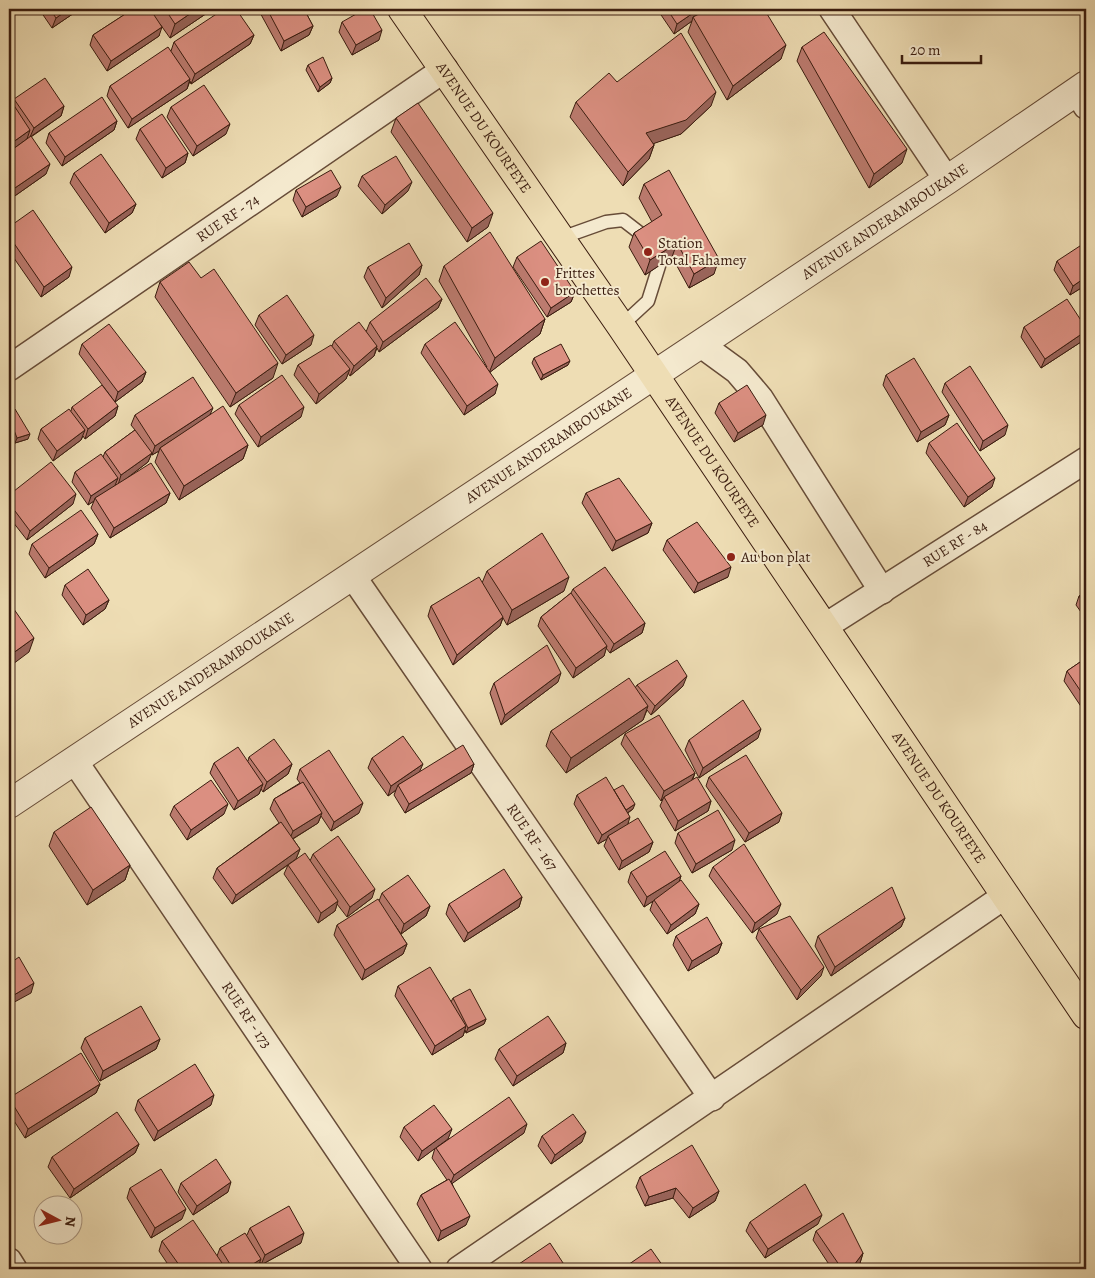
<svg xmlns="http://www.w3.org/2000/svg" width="1095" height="1278" font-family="Alegreya,serif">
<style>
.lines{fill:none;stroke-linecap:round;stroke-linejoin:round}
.service-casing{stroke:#674c38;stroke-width:15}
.minor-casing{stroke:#674c38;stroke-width:28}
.tertiary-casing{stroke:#674c38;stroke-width:30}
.primary-casing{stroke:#3a1c0f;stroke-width:30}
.service{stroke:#f4e9ce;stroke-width:12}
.minor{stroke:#f4e9ce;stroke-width:25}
.tertiary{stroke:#f4e9ce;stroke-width:28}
.primary{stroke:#eeddb4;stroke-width:28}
.wall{fill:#bc7b6f;stroke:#3a1c0f}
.shaded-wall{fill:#99645a;stroke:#3a1c0f}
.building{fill:#db8f81;stroke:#3a1c0f}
.poi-dot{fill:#8f2418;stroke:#f4e9ce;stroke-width:2}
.labels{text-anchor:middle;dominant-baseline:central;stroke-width:4;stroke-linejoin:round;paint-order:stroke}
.street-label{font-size:15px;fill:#3a1c0f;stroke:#f4e9ce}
.poi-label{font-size:15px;fill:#3a1c0f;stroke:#f4e9ce;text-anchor:start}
</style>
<rect width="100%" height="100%" fill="#eeddb4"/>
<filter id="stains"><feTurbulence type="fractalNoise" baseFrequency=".004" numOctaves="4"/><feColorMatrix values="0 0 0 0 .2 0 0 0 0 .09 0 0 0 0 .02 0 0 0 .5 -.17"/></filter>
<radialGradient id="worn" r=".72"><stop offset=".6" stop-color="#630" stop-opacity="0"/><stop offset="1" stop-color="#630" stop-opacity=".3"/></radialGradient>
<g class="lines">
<g class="service-casing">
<path id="service" d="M561,238L606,222L623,220L645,237
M621,326L648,301L659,266"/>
</g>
<g class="minor-casing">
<g id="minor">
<path d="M832,9L947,180"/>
<path d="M1077,91L1086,106"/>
<path d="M700,344L737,371L760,398L882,591"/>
<path id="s1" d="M9,368L445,69"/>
<path id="s2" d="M352,575L712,1098"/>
<path id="s3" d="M824,627L1086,460"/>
<path id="s4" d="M74,760L419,1269"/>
<path d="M9,1261L14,1269"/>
<path d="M459,1269L1005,896"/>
</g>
</g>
<g class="tertiary-casing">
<g id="tertiary">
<path id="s5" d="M9,804L947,180L1086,85"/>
</g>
</g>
<g class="primary-casing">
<g id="primary">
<path id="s6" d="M402,9L621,326L1086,1015"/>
</g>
</g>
<use href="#service" class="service"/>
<use href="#minor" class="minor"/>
<use href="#tertiary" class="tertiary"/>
<use href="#primary" class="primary"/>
</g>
<path class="wall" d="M39,9H80L52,28Z
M133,9H213L170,38L160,24L159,36L107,71L90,45L93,35Z
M258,9H304L313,26L309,35L281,51Z
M657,9H764L781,59L727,100L688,32L692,21L674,34Z
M342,22L379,40L352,55L339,32Z
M254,35L250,44L191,84L190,81L187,89L128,128L107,96L110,86L171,51L174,42Z
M802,47L902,163L869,188L797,61Z
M308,65L332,78L330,83L318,92L306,70Z
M617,82L711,106L681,134L654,143V145L649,159L623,186L570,117L576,102Z
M14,99L64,106L61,116L31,137L46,174L9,200V107L12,105Z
M171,107L226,134L193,156L167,117Z
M396,118L488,227L467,242L391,132Z
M117,121L114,130L62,166L46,143L49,133Z
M140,129L188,153L185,163L162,178L136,139Z
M74,173L136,204L132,213L105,233L70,183Z
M362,176L408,191L382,214L358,186Z
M644,184L714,274L689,288L672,257L645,275L629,247L634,233L652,222L639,198Z
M296,190L337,196L302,217L293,200Z
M9,227L69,277L41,297L9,251Z
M517,257L575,292L571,302L547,317L513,267Z
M1057,261L1086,285L1070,295L1054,270Z
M422,265L419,275L382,308L364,277L368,267Z
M444,266L545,319L540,334L490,372L495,394L464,415L421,353L425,344L487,367L439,281Z
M201,278L273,378L230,407L155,297L160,282Z
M442,299L438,308L379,352L377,348L374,356L350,376L348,373L346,379L316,404L294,375L298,365L332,346L334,341L366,332L370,322Z
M259,315L311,345L282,364L255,325Z
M1024,327L1084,340L1041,368L1021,337Z
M82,344L146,372L142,382L115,402L79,354Z
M534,358L568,365L541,380L532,363Z
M886,375L949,415L945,425L917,442L883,385Z
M945,383L1005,435L980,451L942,392Z
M719,403L763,425L734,442L715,413Z
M239,405L301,417L258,447L235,414Z
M118,406L115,416L85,439L83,436L81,440L53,461L38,439L41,429L71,411L72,407Z
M9,412L28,439L15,443L9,427Z
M135,415H210L248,445L243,459L179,500L155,462L159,451L152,455L151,454L148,462L127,478L170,493L166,503L110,538L91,508L94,501L88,505L72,482L75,472L103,457L105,452L135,430L131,425Z
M929,443L992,487L964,507L926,453Z
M586,493L652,523L648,533L612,551L582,503Z
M9,495L73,504L27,540L9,517Z
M98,534L94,544L45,578L29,554L32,544Z
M667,540L728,577L694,593L663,550Z
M487,571L564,591L507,625L503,618L500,626L453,665L428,616L431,606L482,583Z
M65,585L109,600L105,609L83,625L62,595Z
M573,589L645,623L642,633L610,653L606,648L604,656L573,678L538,626L541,617L571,593Z
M1086,590V619L1076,605L1079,596Z
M1086,658V714L1064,681L1067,671Z
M558,682L501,725L490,693L494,683Z
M637,685L683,686L651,715L647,710L643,720L566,773L546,746L551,731L635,688Z
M625,734L695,773L693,779L711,801L708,811L675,831L660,806L663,799L661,801L621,744Z
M758,738L699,778L685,750L689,740Z
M249,757L292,764L288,774L263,792L261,789L259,794L234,810L210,773L214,763L248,761Z
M372,758L420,772L474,764L471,773L405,813L394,795L396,790L388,796L368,768Z
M300,769L359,813L331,831L321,816L318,823L293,839L300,849L296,859L310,861L313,854L372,898L347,917L337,904L335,911L318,923L284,874L288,865L232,904L213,878L217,868L279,823L270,809L274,799L300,783L297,779Z
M709,777L779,822L745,842L706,786Z
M614,790L633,809L628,813V824L653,842L649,852L619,870L604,846L607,839L598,844L574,804L577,795Z
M174,806L224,814L187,840L170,815Z
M54,832L130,865L125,880L87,905L49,846Z
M678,833L732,850L692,873L675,843Z
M713,867L777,914L752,933L709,876Z
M631,872L681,876L679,882L699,904L695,914L667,934L650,910L653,901L644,907L628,882Z
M382,893L430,906L426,916L401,934L394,924L407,944L403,954L362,980L334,935L337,925L379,901Z
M522,897L519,907L464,942L446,914L449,904Z
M905,918L901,927L831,976L815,946L818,936Z
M759,929L821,976L797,1000L756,938Z
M676,936L722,943L718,953L688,971L673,945Z
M398,986L451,1002L453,998L486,1019L484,1024L466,1033L465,1030L463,1036L432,1055L395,996Z
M85,1038L160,1039L156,1049L100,1081L81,1048Z
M566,1043L563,1053L513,1086L495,1059L499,1049Z
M100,1084L96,1093L25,1138L9,1113V1098Z
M138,1100L211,1105L154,1141L135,1110Z
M404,1127L448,1139L524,1133L452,1183L466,1225L438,1241L417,1204L421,1195L447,1180L432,1158L435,1148L418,1161L400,1137Z
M542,1136L582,1142L551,1164L538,1146Z
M139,1144L135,1153L70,1198L48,1167L52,1157Z
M640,1177L719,1191L715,1201L689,1218L673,1198L645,1206L636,1187Z
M181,1183L228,1192L193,1215L178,1192Z
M130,1188L182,1219L151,1238L127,1198Z
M750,1222L818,1224L765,1258L746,1231Z
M250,1228L301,1243L261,1265L260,1262L257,1269H171L159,1251L162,1241L217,1256L220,1248L247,1235Z
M816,1231L863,1253L860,1263L855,1269H832L813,1240Z"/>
<path class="shaded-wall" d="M69,9H80L52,28L56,18Z
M197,9H213L170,38L175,24Z
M699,9H709L693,17L692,21L674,34L677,24Z
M313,26L309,35L281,51L284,41Z
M162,27L159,36L107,71L111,61Z
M382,30L379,40L352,55L356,45Z
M254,35L250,44L191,84L195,74Z
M786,45L781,59L727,100L733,86Z
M332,78L330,83L318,92L320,87Z
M190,79L187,89L128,128L132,119Z
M716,92L711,106L681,134L641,148L646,133Z
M64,106L61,116L30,137L34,128Z
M117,121L114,130L62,166L65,157Z
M230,124L226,134L193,156L197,146Z
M30,130L27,139L9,152V145Z
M654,145L649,159L623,186L628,172Z
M907,149L902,163L869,188L874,174Z
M188,153L185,163L162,178L166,168Z
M50,164L46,174L9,200V192Z
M412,182L408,191L382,214L385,205Z
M341,187L337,196L302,217L306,207Z
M136,204L132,213L105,233L109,223Z
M493,213L488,227L467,242L472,228Z
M677,243L672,257L645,275L650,260Z
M719,259L714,274L689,288L694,274Z
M422,265L419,275L382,308L386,298Z
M72,267L69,277L41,297L44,287Z
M1086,277V285L1070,295L1073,286Z
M575,292L571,302L547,317L551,308Z
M442,299L438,308L379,352L383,342Z
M545,319L540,334L489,373L495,358Z
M1086,331L1084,340L1041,368L1045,359Z
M314,335L311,345L282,364L286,355Z
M377,346L374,356L350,376L354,366Z
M570,361L568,365L541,380L543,375Z
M278,363L273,378L230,407L236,393Z
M350,369L346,379L316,404L319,394Z
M146,372L142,382L115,402L118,392Z
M498,384L495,394L464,415L467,406Z
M118,406L115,416L85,439L88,429Z
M304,407L301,417L258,447L261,437Z
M213,408L209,417L160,448L159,451L152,455L155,446Z
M766,415L763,425L734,442L738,433Z
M949,415L945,425L917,442L921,432Z
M1008,425L1005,435L980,451L983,441Z
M85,430L81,440L53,461L57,451Z
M30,434L28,439L15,443L17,438Z
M248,445L243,459L179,500L184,486Z
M152,453L148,462L118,485L121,475Z
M118,478L114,488L95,498L94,501L88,505L91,496Z
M995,478L992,487L964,507L968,497Z
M170,493L166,503L110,538L114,528Z
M76,494L73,504L27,540L30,531Z
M652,523L648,533L612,551L616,541Z
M98,534L94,544L45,578L49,568Z
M731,567L728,577L694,593L698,583Z
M569,577L564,591L507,625L512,610Z
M109,600L105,609L83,625L86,615Z
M503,617L500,626L453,665L457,655Z
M645,623L642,633L610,653L614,644Z
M34,638L29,652L9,667V656Z
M607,646L604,656L573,678L576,668Z
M561,673L558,682L501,725L505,715Z
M687,676L683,686L651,715L655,706Z
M648,706L643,720L566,773L571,758Z
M761,729L758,738L699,778L703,768Z
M292,764L288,774L263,792L267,782Z
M423,764L419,773L398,785L396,790L388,796L391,786Z
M474,764L471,773L405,813L409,804Z
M695,773L691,782L664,797L663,799L661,801L664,791Z
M263,784L259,794L234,810L238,801Z
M711,801L708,811L675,831L678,821Z
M363,803L359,813L331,831L334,822Z
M228,804L224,814L187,840L191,830Z
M635,804L633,809L624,815L626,810Z
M322,813L318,823L289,841L293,831Z
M782,813L779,822L745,842L749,833Z
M630,817L627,827L608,836L607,839L598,844L602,835Z
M735,840L732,850L692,873L696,864Z
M653,842L649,852L619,870L622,861Z
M300,849L296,859L232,904L236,895Z
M130,865L125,880L87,905L93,890Z
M681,876L678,885L644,907L647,897Z
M375,889L372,898L347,917L350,907Z
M522,897L519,907L464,942L468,933Z
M338,901L335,911L318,923L321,913Z
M699,904L695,914L667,934L671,925Z
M781,904L777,914L752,933L755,923Z
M430,906L426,916L401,934L404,924Z
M905,918L901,927L831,976L835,967Z
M722,943L718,953L688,971L692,961Z
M407,944L403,954L362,980L365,970Z
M824,967L821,976L797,1000L801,990Z
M34,983L31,993L9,1005V998Z
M486,1019L484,1024L466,1033L468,1028Z
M466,1026L463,1036L432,1055L435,1046Z
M160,1039L156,1049L100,1081L103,1071Z
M566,1043L563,1053L513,1086L517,1076Z
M100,1084L96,1093L25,1138L28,1129Z
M214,1095L211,1105L154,1141L158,1131Z
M527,1124L524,1133L450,1185L454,1175Z
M452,1129L448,1139L418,1161L422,1151Z
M586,1132L582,1142L551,1164L555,1155Z
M139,1144L135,1153L70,1198L74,1189Z
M231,1182L228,1192L193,1215L197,1206Z
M676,1188L673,1198L645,1206L649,1197Z
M719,1191L715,1201L689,1218L693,1208Z
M186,1209L182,1219L151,1238L155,1228Z
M822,1215L818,1224L765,1258L768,1249Z
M470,1216L466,1225L438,1241L441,1231Z
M304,1233L301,1243L261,1265L265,1255Z
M863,1253L860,1263L855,1269H851Z
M261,1259L257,1269H245Z"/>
<path class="building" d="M50,9H69L56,18Z
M133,9H150L162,27L111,61L93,35Z
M165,9H197L175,24Z
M224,9H236L254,35L195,74L174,42Z
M267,9H304L313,26L284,41Z
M365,9H370L382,30L356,45L342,22Z
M667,9H699L677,24Z
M709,9H764L786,45L733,86L693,17Z
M824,32L907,149L874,174L802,47Z
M681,33L716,92L686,120L646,133L654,145L628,172L576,102L609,73L617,82Z
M168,47L190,79L132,119L110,86Z
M323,57L332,78L320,87L308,65Z
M45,78L64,106L34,128L14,99Z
M204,85L230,124L197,146L171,107Z
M102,97L117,121L65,157L49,133Z
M418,103L493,213L472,228L396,118Z
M13,104L30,130L9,145V107Z
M162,114L188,153L166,168L140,129Z
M31,136L50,164L9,192V152Z
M101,154L136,204L109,223L74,173Z
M396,156L412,182L385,205L362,176Z
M331,170L341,187L306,207L296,190Z
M669,170L719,259L694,274L677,243L650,260L634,233L662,215L644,184Z
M33,210L72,267L44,287L9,236V227Z
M490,232L545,319L495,358L444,266Z
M541,241L575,292L551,308L517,257Z
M1086,242V277L1073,286L1057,261Z
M409,243L422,265L386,298L368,267Z
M189,262L201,278L214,269L278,363L236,393L160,282Z
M426,278L442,299L383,342L370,322Z
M287,295L314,335L286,355L259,315Z
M1067,299L1086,328V331L1045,359L1024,327Z
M359,322L377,346L354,366L334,341Z
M455,322L498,384L467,406L425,344Z
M109,324L146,372L118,392L82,344Z
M561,344L570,361L543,375L534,358Z
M331,345L350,369L319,394L298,365Z
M914,358L949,415L921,432L886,375Z
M970,366L1008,425L983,441L945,383Z
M282,375L304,407L261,437L239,405Z
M193,377L213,408L155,446L135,415Z
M102,385L118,406L88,429L72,407Z
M747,385L766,415L738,433L719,403Z
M223,406L248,445L184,486L160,448Z
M15,409L30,434L17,438L9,417V412Z
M69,409L85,430L57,451L41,429Z
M957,423L995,478L968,497L929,443Z
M135,430L152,453L121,475L105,452Z
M101,454L118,478L91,496L75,472Z
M51,462L76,494L30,531L9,503V495Z
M151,463L170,493L114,528L95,498Z
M619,478L652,523L616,541L586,493Z
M81,510L98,534L49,568L32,544Z
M697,522L731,567L698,583L667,540Z
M542,533L569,577L512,610L487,571Z
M605,567L645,623L614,644L573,589Z
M88,569L109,600L86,615L65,585Z
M479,577L503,617L457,655L431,606Z
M1086,590V605L1079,596Z
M571,593L607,646L576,668L541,617Z
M9,602L34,638L9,656Z
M547,645L561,673L505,715L494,683Z
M1086,658V699L1067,671Z
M677,660L687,676L655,706L637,685Z
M629,678L648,706L571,758L551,731Z
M743,700L761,729L703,768L689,740Z
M659,715L695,773L664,791L625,734Z
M403,736L423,764L391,786L372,758Z
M274,739L292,764L267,782L249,757Z
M463,745L474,764L409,804L398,785Z
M238,747L263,784L238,801L214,763Z
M329,750L363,803L334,822L300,769Z
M746,755L782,813L749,833L709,777Z
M606,777L630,817L602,835L577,795Z
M697,777L711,801L678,821L664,797Z
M211,780L228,804L191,830L174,806Z
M303,782L322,813L293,831L274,799Z
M623,785L635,804L626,810L614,790Z
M91,807L130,865L93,890L54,832Z
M718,810L735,840L696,864L678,833Z
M638,818L653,842L622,861L608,836Z
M281,822L300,849L236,895L217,868Z
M338,836L375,889L350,907L313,854Z
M744,844L781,904L755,923L713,867Z
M665,851L681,876L647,897L631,872Z
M305,853L338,901L321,913L288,865Z
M504,869L522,897L468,933L449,904Z
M408,875L430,906L404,924L382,893Z
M681,880L699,904L671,925L654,900Z
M892,887L905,918L835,967L818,936Z
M378,899L407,944L365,970L337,925Z
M790,916L824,967L801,990L759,929Z
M707,917L722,943L692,961L676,936Z
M19,957L34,983L9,998V964Z
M430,967L466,1026L435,1046L398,986Z
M470,989L486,1019L468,1028L453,998Z
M141,1006L160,1039L103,1071L85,1038Z
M548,1016L566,1043L517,1076L499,1049Z
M81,1053L100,1084L28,1129L9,1098Z
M195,1064L214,1095L158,1131L138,1100Z
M509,1097L527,1124L454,1175L436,1148Z
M434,1105L452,1129L422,1151L404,1127Z
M117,1112L139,1144L74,1189L52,1157Z
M573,1114L586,1132L555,1155L542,1136Z
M692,1145L719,1191L693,1208L676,1188L649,1197L640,1177Z
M216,1159L231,1182L197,1206L181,1183Z
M161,1169L186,1209L155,1228L130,1188Z
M449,1179L470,1216L441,1231L421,1195Z
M805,1184L822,1215L768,1249L750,1222Z
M289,1206L304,1233L265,1255L250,1228Z
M843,1213L863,1253L851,1269H842L816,1231Z
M193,1220L226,1269H182L162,1241Z
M245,1233L261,1259L245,1269H233L220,1248Z
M550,1243L567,1269H518L516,1266Z
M651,1249L665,1269H622Z"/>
<g class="poi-dot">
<circle cx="648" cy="252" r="5"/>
<circle cx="545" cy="282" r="5"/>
<circle cx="731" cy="557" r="5"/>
</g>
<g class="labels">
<g class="street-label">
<text stroke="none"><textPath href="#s6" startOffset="144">AVENUE DU KOURFEYE</textPath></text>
<text stroke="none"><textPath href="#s1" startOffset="265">RUE RF - 74</textPath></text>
<text stroke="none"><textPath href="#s5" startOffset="1052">AVENUE ANDERAMBOUKANE</textPath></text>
<text stroke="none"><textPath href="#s5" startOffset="648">AVENUE ANDERAMBOUKANE</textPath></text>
<text stroke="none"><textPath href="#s6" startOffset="549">AVENUE DU KOURFEYE</textPath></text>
<text stroke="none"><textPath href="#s3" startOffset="155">RUE RF - 84</textPath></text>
<text stroke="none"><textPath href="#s5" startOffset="242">AVENUE ANDERAMBOUKANE</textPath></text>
<text stroke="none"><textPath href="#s6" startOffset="954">AVENUE DU KOURFEYE</textPath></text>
<text stroke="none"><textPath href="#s2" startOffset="318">RUE RF - 167</textPath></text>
<text stroke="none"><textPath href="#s4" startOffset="308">RUE RF - 173</textPath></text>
</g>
<g class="poi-label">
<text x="658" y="243">Station<tspan x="658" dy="17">Total Fahamey</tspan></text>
<text x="555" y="273">Frittes<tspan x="555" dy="17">brochettes</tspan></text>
<text x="741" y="557">Au bon plat</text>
</g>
</g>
<rect width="1095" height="1278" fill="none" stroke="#eeddb4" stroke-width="30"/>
<rect x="10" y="10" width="1075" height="1258" fill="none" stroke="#3a1c0f" stroke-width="2.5"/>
<rect x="15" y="15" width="1065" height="1248" fill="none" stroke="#3a1c0f"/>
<g transform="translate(58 1220) rotate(97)"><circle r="24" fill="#f4e9ce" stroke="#aa9782"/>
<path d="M0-4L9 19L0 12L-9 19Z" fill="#8f2418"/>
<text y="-8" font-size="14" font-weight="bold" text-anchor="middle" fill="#3a1c0f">N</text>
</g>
<path d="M902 55v8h79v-8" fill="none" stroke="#3a1c0f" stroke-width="2.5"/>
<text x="910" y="55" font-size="15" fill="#3a1c0f" stroke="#f4e9ce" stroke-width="4" paint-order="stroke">20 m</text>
<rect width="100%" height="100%" filter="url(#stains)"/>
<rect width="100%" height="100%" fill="url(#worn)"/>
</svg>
